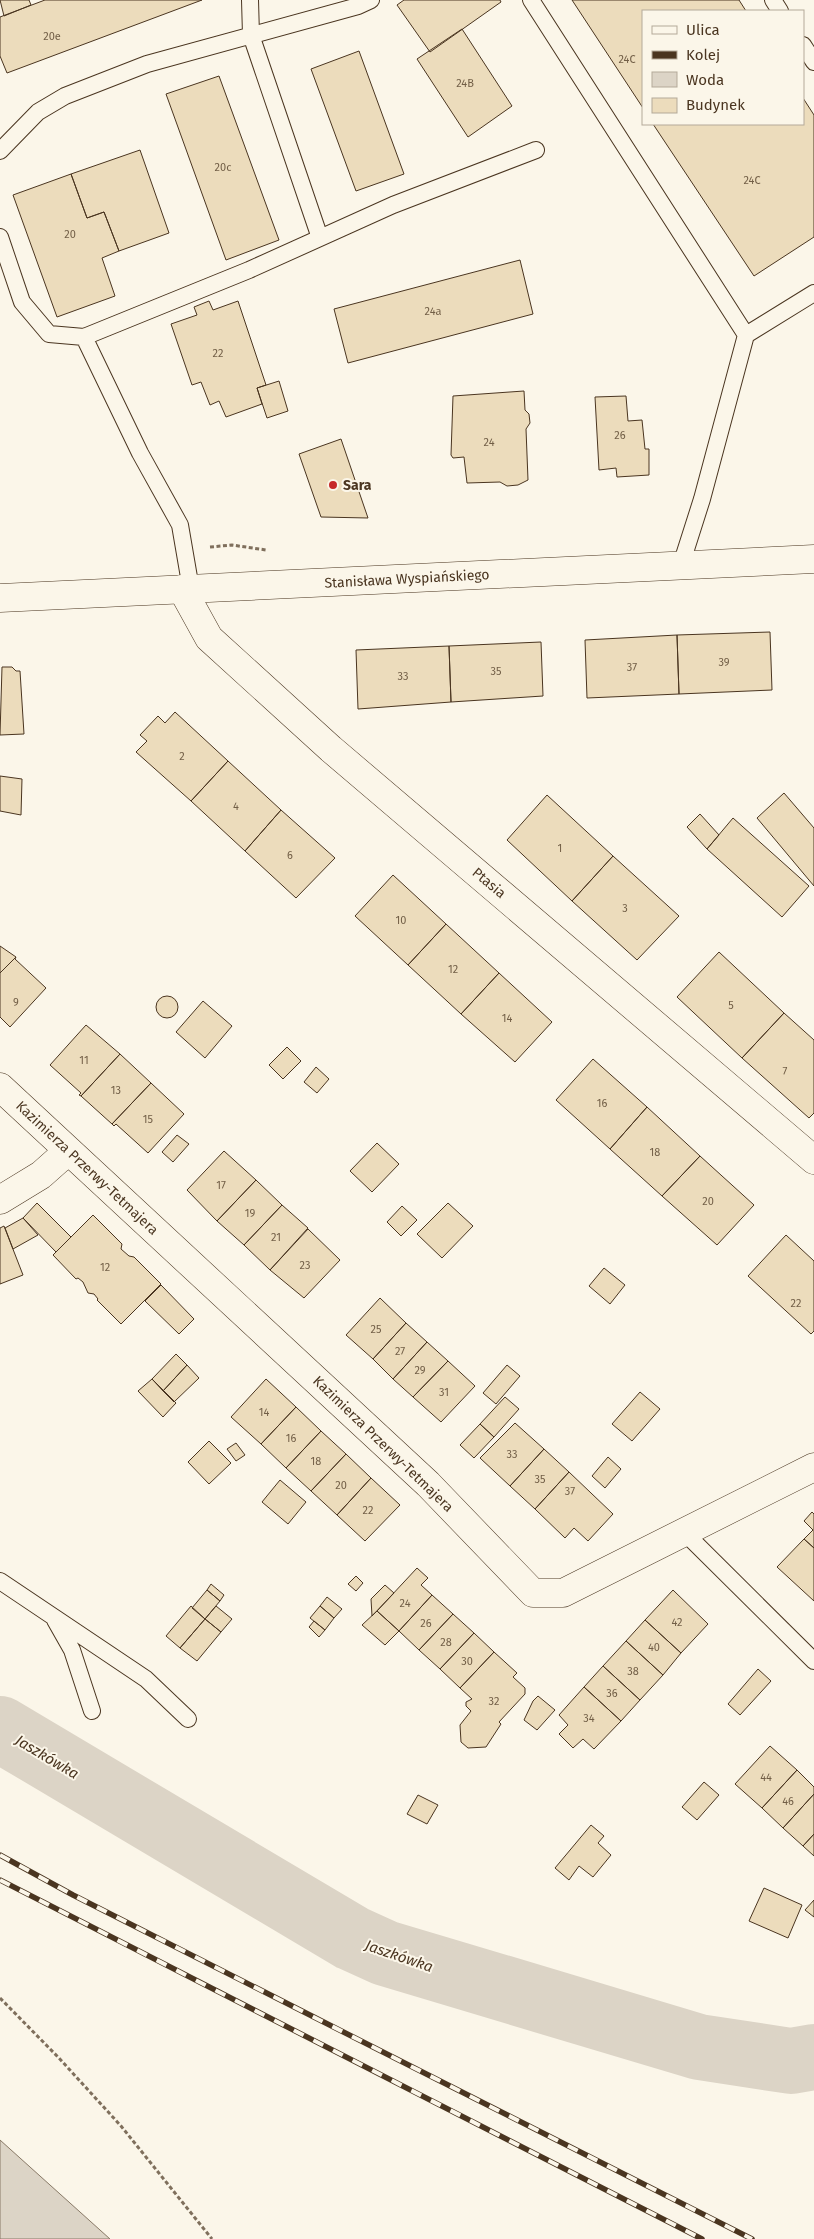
<svg xmlns="http://www.w3.org/2000/svg" width="814" height="2239" font-family="'Fira Sans',sans-serif">
<style>
.water{fill:#dcd4c6;stroke:#887966}
.lines{fill:none;stroke-linecap:round;stroke-linejoin:round}
.river{stroke:#dcd4c6;stroke-width:66}
.building{fill:#ecdcbc;stroke:#4a3520}
.lane-casing{stroke:#4a3520;stroke-width:18}
.street-casing{stroke:#4a3520;stroke-width:29}
.secondary-casing{stroke:#4a3520;stroke-width:29}
.path{stroke:#7f6f5c;stroke-width:3;stroke-dasharray:4 2.5;stroke-linecap:butt}
.lane{stroke:#fbf6e9;stroke-width:16}
.street{stroke:#fbf6e9;stroke-width:28}
.secondary{stroke:#fbf6e9;stroke-width:28}
.rail-casing{stroke:#4a3520;stroke-width:5.5}
.rail{stroke:#fbf6e9;stroke-width:4;stroke-dasharray:11;stroke-linecap:butt}
.poi-dot{fill:#c62828;stroke:#fbf6e9;stroke-width:2}
.labels{text-anchor:middle;dominant-baseline:central;stroke-width:4;stroke-linejoin:round;paint-order:stroke}
.number-label{font-size:11px;fill:#725f47}
.poi-label{font-size:14px;font-weight:bold;fill:#4a3520;stroke:#fbf6e9;text-anchor:start}
.street-label{font-size:14px;fill:#4a3520;stroke:#fbf6e9}
.water-label{font-size:15px;font-style:italic;fill:#4a3520;stroke:#fbf6e9}
</style>
<rect width="100%" height="100%" fill="#fbf6e9"/>
<path class="water" d="M0,2140L110,2239H0Z"/>
<g class="lines">
<path class="river" d="M0,1729L352,1938L385,1953L699,2047L791,2061L814,2057"/>
</g>
<path class="building" d="M0,0H29L31,5L4,16Z
M45,0H202L7,73L0,56V17Z
M404,0H500L501,2L430,52L397,5Z
M572,0H739L746,11H643V108Z
M462,29L512,106L468,137L417,59Z
M359,51L404,174L356,191L311,69Z
M219,76L279,240L226,260L166,94Z
M803,98L814,115V237L754,276L653,124H803Z
M140,150L169,233L119,251L104,212L87,218L71,174Z
M71,174L87,218L104,212L119,251L102,258L115,296L57,317L13,195Z
M520,260L533,314L348,363L334,309Z
M209,301L213,310L238,301L266,385L257,388L262,404L226,417L219,401L210,405L201,382L192,385L171,324L197,315L194,307Z
M279,381L288,411L267,418L257,388Z
M524,391L525,410L529,414L530,423L526,429L528,480L518,485L507,486L500,482L467,483L464,457L453,458L451,455L453,396Z
M626,396L628,421L642,420L645,449H649V475L617,477L616,468L599,470L595,397Z
M341,439L368,518L321,517L299,454Z
M770,632L772,690L679,694L677,635Z
M677,635L679,694L587,698L585,640Z
M541,642L543,696L451,702L449,646Z
M449,646L451,702L358,709L356,650Z
M2,667H12L16,671H20L24,734L0,735Z
M175,712L228,761L191,801L136,752L147,741L140,735L158,716L165,723Z
M228,761L281,810L245,851L191,801Z
M0,776L22,779L21,815L0,811Z
M784,793L814,828V886L757,818Z
M547,795L613,856L572,901L507,840Z
M281,810L335,858L296,898L245,851Z
M700,814L719,835L707,849L687,827Z
M733,818L809,886L782,917L707,849Z
M613,856L679,916L637,960L572,901Z
M393,875L446,924L408,965L355,916Z
M446,924L499,973L461,1014L408,965Z
M0,946L16,957L0,973Z
M719,952L784,1013L742,1058L677,997Z
M16,957L15,959L46,988L10,1027L0,1017V973Z
M499,973L552,1022L515,1062L461,1014Z
M156 1007a11 11 0 1 1 22 0a11 11 0 1 1-22 0Z
M203,1001L232,1026L205,1058L176,1032Z
M784,1013L814,1040V1113L809,1118L742,1058Z
M86,1025L120,1054L81,1096L79,1095L81,1093L50,1065Z
M287,1047L301,1061L283,1079L269,1065Z
M120,1054L151,1083L112,1124L81,1096Z
M593,1059L647,1107L610,1149L556,1100Z
M316,1067L329,1079L317,1093L304,1082Z
M151,1083L184,1114L148,1153L116,1124L114,1126L112,1124Z
M647,1107L700,1156L662,1196L610,1149Z
M177,1135L189,1144L173,1162L162,1152Z
M377,1143L399,1164L372,1192L350,1171Z
M224,1151L256,1180L217,1221L187,1190Z
M700,1156L754,1205L717,1245L662,1196Z
M256,1180L282,1205L244,1245L217,1221Z
M37,1203L71,1237L56,1252L23,1218Z
M448,1203L473,1226L442,1258L417,1234Z
M282,1205L308,1228L270,1270L244,1245Z
M402,1206L417,1220L401,1236L387,1222Z
M93,1215L122,1244L121,1249L129,1256L134,1257L161,1284L121,1324L97,1300L98,1299L94,1294L88,1293L83,1282L78,1278L76,1279L53,1255Z
M23,1218L38,1235L13,1249L5,1228Z
M4,1226L23,1275L0,1284V1228Z
M308,1229L340,1260L304,1298L270,1270Z
M786,1235L814,1261V1331L811,1334L748,1276Z
M604,1268L625,1285L610,1304L589,1286Z
M161,1285L194,1319L179,1334L145,1301Z
M380,1298L406,1323L373,1359L346,1335Z
M406,1323L427,1342L393,1379L373,1359Z
M427,1342L448,1361L413,1397L393,1379Z
M176,1354L187,1365L163,1391L152,1379Z
M448,1361L475,1386L441,1422L413,1397Z
M187,1365L199,1378L174,1402L163,1391Z
M507,1365L520,1376L496,1404L483,1393Z
M152,1379L176,1403L163,1417L138,1391Z
M266,1379L296,1407L261,1444L231,1417Z
M640,1392L660,1409L632,1441L612,1424Z
M505,1397L519,1409L494,1437L480,1424Z
M296,1407L321,1431L286,1468L261,1444Z
M515,1423L544,1449L510,1486L480,1458Z
M480,1424L494,1437L474,1458L460,1445Z
M321,1431L346,1454L311,1491L286,1468Z
M209,1441L231,1463L209,1484L188,1462Z
M236,1443L245,1455L236,1461L227,1449Z
M544,1449L569,1472L535,1509L510,1486Z
M346,1454L371,1478L337,1515L311,1491Z
M608,1457L621,1469L605,1488L592,1476Z
M569,1472L613,1514L588,1541L574,1528L565,1538L535,1509Z
M371,1478L400,1505L365,1541L337,1515Z
M280,1480L306,1502L288,1524L262,1502Z
M812,1512L814,1514V1548L804,1539L813,1530L804,1521Z
M804,1539L814,1548V1601L777,1567Z
M417,1568L428,1578L421,1585L432,1595L399,1631L377,1611Z
M356,1576L363,1583L356,1591L348,1584Z
M211,1584L224,1595L220,1601L207,1590Z
M385,1585L394,1593L372,1616L371,1599Z
M207,1590L220,1601L205,1619L192,1608Z
M673,1590L708,1624L681,1653L645,1620Z
M432,1595L453,1614L419,1650L399,1631Z
M327,1597L342,1609L334,1618L320,1606Z
M191,1606L205,1619L180,1648L166,1636Z
M216,1606L232,1619L221,1632L205,1619Z
M320,1606L334,1618L325,1630L310,1618Z
M377,1611L399,1631L385,1645L362,1625Z
M453,1614L474,1633L440,1669L419,1650Z
M205,1619L221,1632L197,1661L180,1648Z
M645,1620L681,1653L663,1675L626,1641Z
M314,1621L325,1630L319,1637L309,1627Z
M474,1633L494,1652L460,1688L440,1669Z
M626,1641L663,1675L640,1700L603,1666Z
M494,1652L517,1673L513,1677L525,1688V1694L499,1722L501,1724L486,1747L468,1748L461,1742L460,1725L471,1711L466,1706V1702L472,1699L460,1688Z
M603,1666L640,1700L621,1721L584,1687Z
M758,1669L771,1681L740,1715L728,1704Z
M584,1687L621,1721L594,1749L583,1739L573,1748L559,1734L568,1725L559,1715Z
M538,1696L555,1710L537,1730L524,1720L533,1701Z
M770,1746L797,1770L762,1808L735,1784Z
M797,1770L814,1787V1794L783,1828L762,1808Z
M704,1782L719,1795L697,1820L682,1807Z
M814,1794V1834L803,1846L783,1828Z
M418,1795L438,1805L427,1824L407,1814Z
M591,1825L604,1836L598,1843L611,1855L593,1877L579,1866L569,1880L555,1868Z
M814,1834V1856L803,1846Z
M764,1888L802,1905L788,1938L749,1921Z
M814,1900V1917L805,1910Z"/>
<g class="lines">
<g class="lane-casing">
<path id="lane" d="M250,0L251,35L320,238
M531,0L746,335L814,293
M773,0L780,11
M803,45L814,62
M0,151L38,112L65,96L147,64L358,6L371,0
M0,237L22,302L49,334L84,337
M681,565L702,499L746,335
M191,589L180,525L140,453L84,337L249,270L393,205L536,150
M685,1533L814,1661
M0,1581L146,1679L188,1719
M55,1620L72,1650L92,1711"/>
</g>
<g class="street-casing">
<path id="street" d="M182,589L209,638L331,749L814,1160
M0,1087L428,1484L533,1593H563L814,1467
M0,1200L41,1175L68,1151"/>
</g>
<g class="secondary-casing">
<path id="secondary" d="M0,598L814,559"/>
</g>
<path class="path" d="M210,547L232,545L266,550
M0,1998L58,2057L121,2126L212,2239"/>
<use href="#lane" class="lane"/>
<use href="#street" class="street"/>
<use href="#secondary" class="secondary"/>
<g class="rail-casing">
<path id="rail" d="M0,1855L73,1895L752,2239
M0,1880L702,2239"/>
</g>
<use href="#rail" class="rail"/>
</g>
<circle class="poi-dot" cx="333" cy="485" r="5"/>
<g class="labels">
<g class="number-label">
<text x="52" y="36">20e</text>
<text x="627" y="59">24C</text>
<text x="465" y="83">24B</text>
<text x="223" y="167">20c</text>
<text x="752" y="180">24C</text>
<text x="70" y="234">20</text>
<text x="433" y="311">24a</text>
<text x="218" y="353">22</text>
<text x="620" y="435">26</text>
<text x="489" y="442">24</text>
<text x="724" y="662">39</text>
<text x="632" y="667">37</text>
<text x="496" y="671">35</text>
<text x="403" y="676">33</text>
<text x="182" y="756">2</text>
<text x="236" y="806">4</text>
<text x="560" y="848">1</text>
<text x="290" y="855">6</text>
<text x="625" y="908">3</text>
<text x="401" y="920">10</text>
<text x="453" y="969">12</text>
<text x="16" y="1002">9</text>
<text x="731" y="1005">5</text>
<text x="507" y="1018">14</text>
<text x="84" y="1060">11</text>
<text x="785" y="1071">7</text>
<text x="116" y="1090">13</text>
<text x="602" y="1103">16</text>
<text x="148" y="1119">15</text>
<text x="655" y="1152">18</text>
<text x="221" y="1185">17</text>
<text x="708" y="1201">20</text>
<text x="250" y="1213">19</text>
<text x="276" y="1237">21</text>
<text x="305" y="1265">23</text>
<text x="105" y="1267">12</text>
<text x="796" y="1303">22</text>
<text x="376" y="1329">25</text>
<text x="400" y="1351">27</text>
<text x="420" y="1370">29</text>
<text x="444" y="1392">31</text>
<text x="264" y="1412">14</text>
<text x="291" y="1438">16</text>
<text x="512" y="1454">33</text>
<text x="316" y="1461">18</text>
<text x="540" y="1479">35</text>
<text x="341" y="1485">20</text>
<text x="570" y="1491">37</text>
<text x="368" y="1510">22</text>
<text x="405" y="1603">24</text>
<text x="677" y="1622">42</text>
<text x="426" y="1623">26</text>
<text x="446" y="1642">28</text>
<text x="654" y="1647">40</text>
<text x="467" y="1661">30</text>
<text x="633" y="1671">38</text>
<text x="612" y="1693">36</text>
<text x="494" y="1701">32</text>
<text x="589" y="1718">34</text>
<text x="766" y="1777">44</text>
<text x="788" y="1801">46</text>
</g>
<g class="poi-label">
<text x="343" y="485">Sara</text>
</g>
<g class="street-label">
<text transform="translate(407 579) rotate(-3)">Stanisława Wyspiańskiego</text>
<text transform="translate(489 883) rotate(40)">Ptasia</text>
<text transform="translate(87 1168) rotate(43)">Kazimierza Przerwy-Tetmajera</text>
<text transform="translate(383 1444) rotate(44)">Kazimierza Przerwy-Tetmajera</text>
</g>
<g class="water-label">
<text transform="translate(47 1757) rotate(31)">Jaszkówka</text>
<text transform="translate(399 1956) rotate(19)">Jaszkówka</text>
</g>
</g>
<rect x="642" y="10" width="162" height="115" fill="#fbf6e9" stroke="#b4a999"/>
<rect x="652" y="26" width="25" height="8" fill="#fbf6e9" stroke="#b4a999"/>
<text x="686" y="35" font-size="15" fill="#4a3520">Ulica</text>
<rect x="652" y="51" width="25" height="8" fill="#4a3520" stroke="#b4a999"/>
<text x="686" y="60" font-size="15" fill="#4a3520">Kolej</text>
<rect x="652" y="72" width="25" height="15" fill="#dcd4c6" stroke="#b4a999"/>
<text x="686" y="85" font-size="15" fill="#4a3520">Woda</text>
<rect x="652" y="98" width="25" height="15" fill="#ecdcbc" stroke="#b4a999"/>
<text x="686" y="110" font-size="15" fill="#4a3520">Budynek</text>
</svg>
